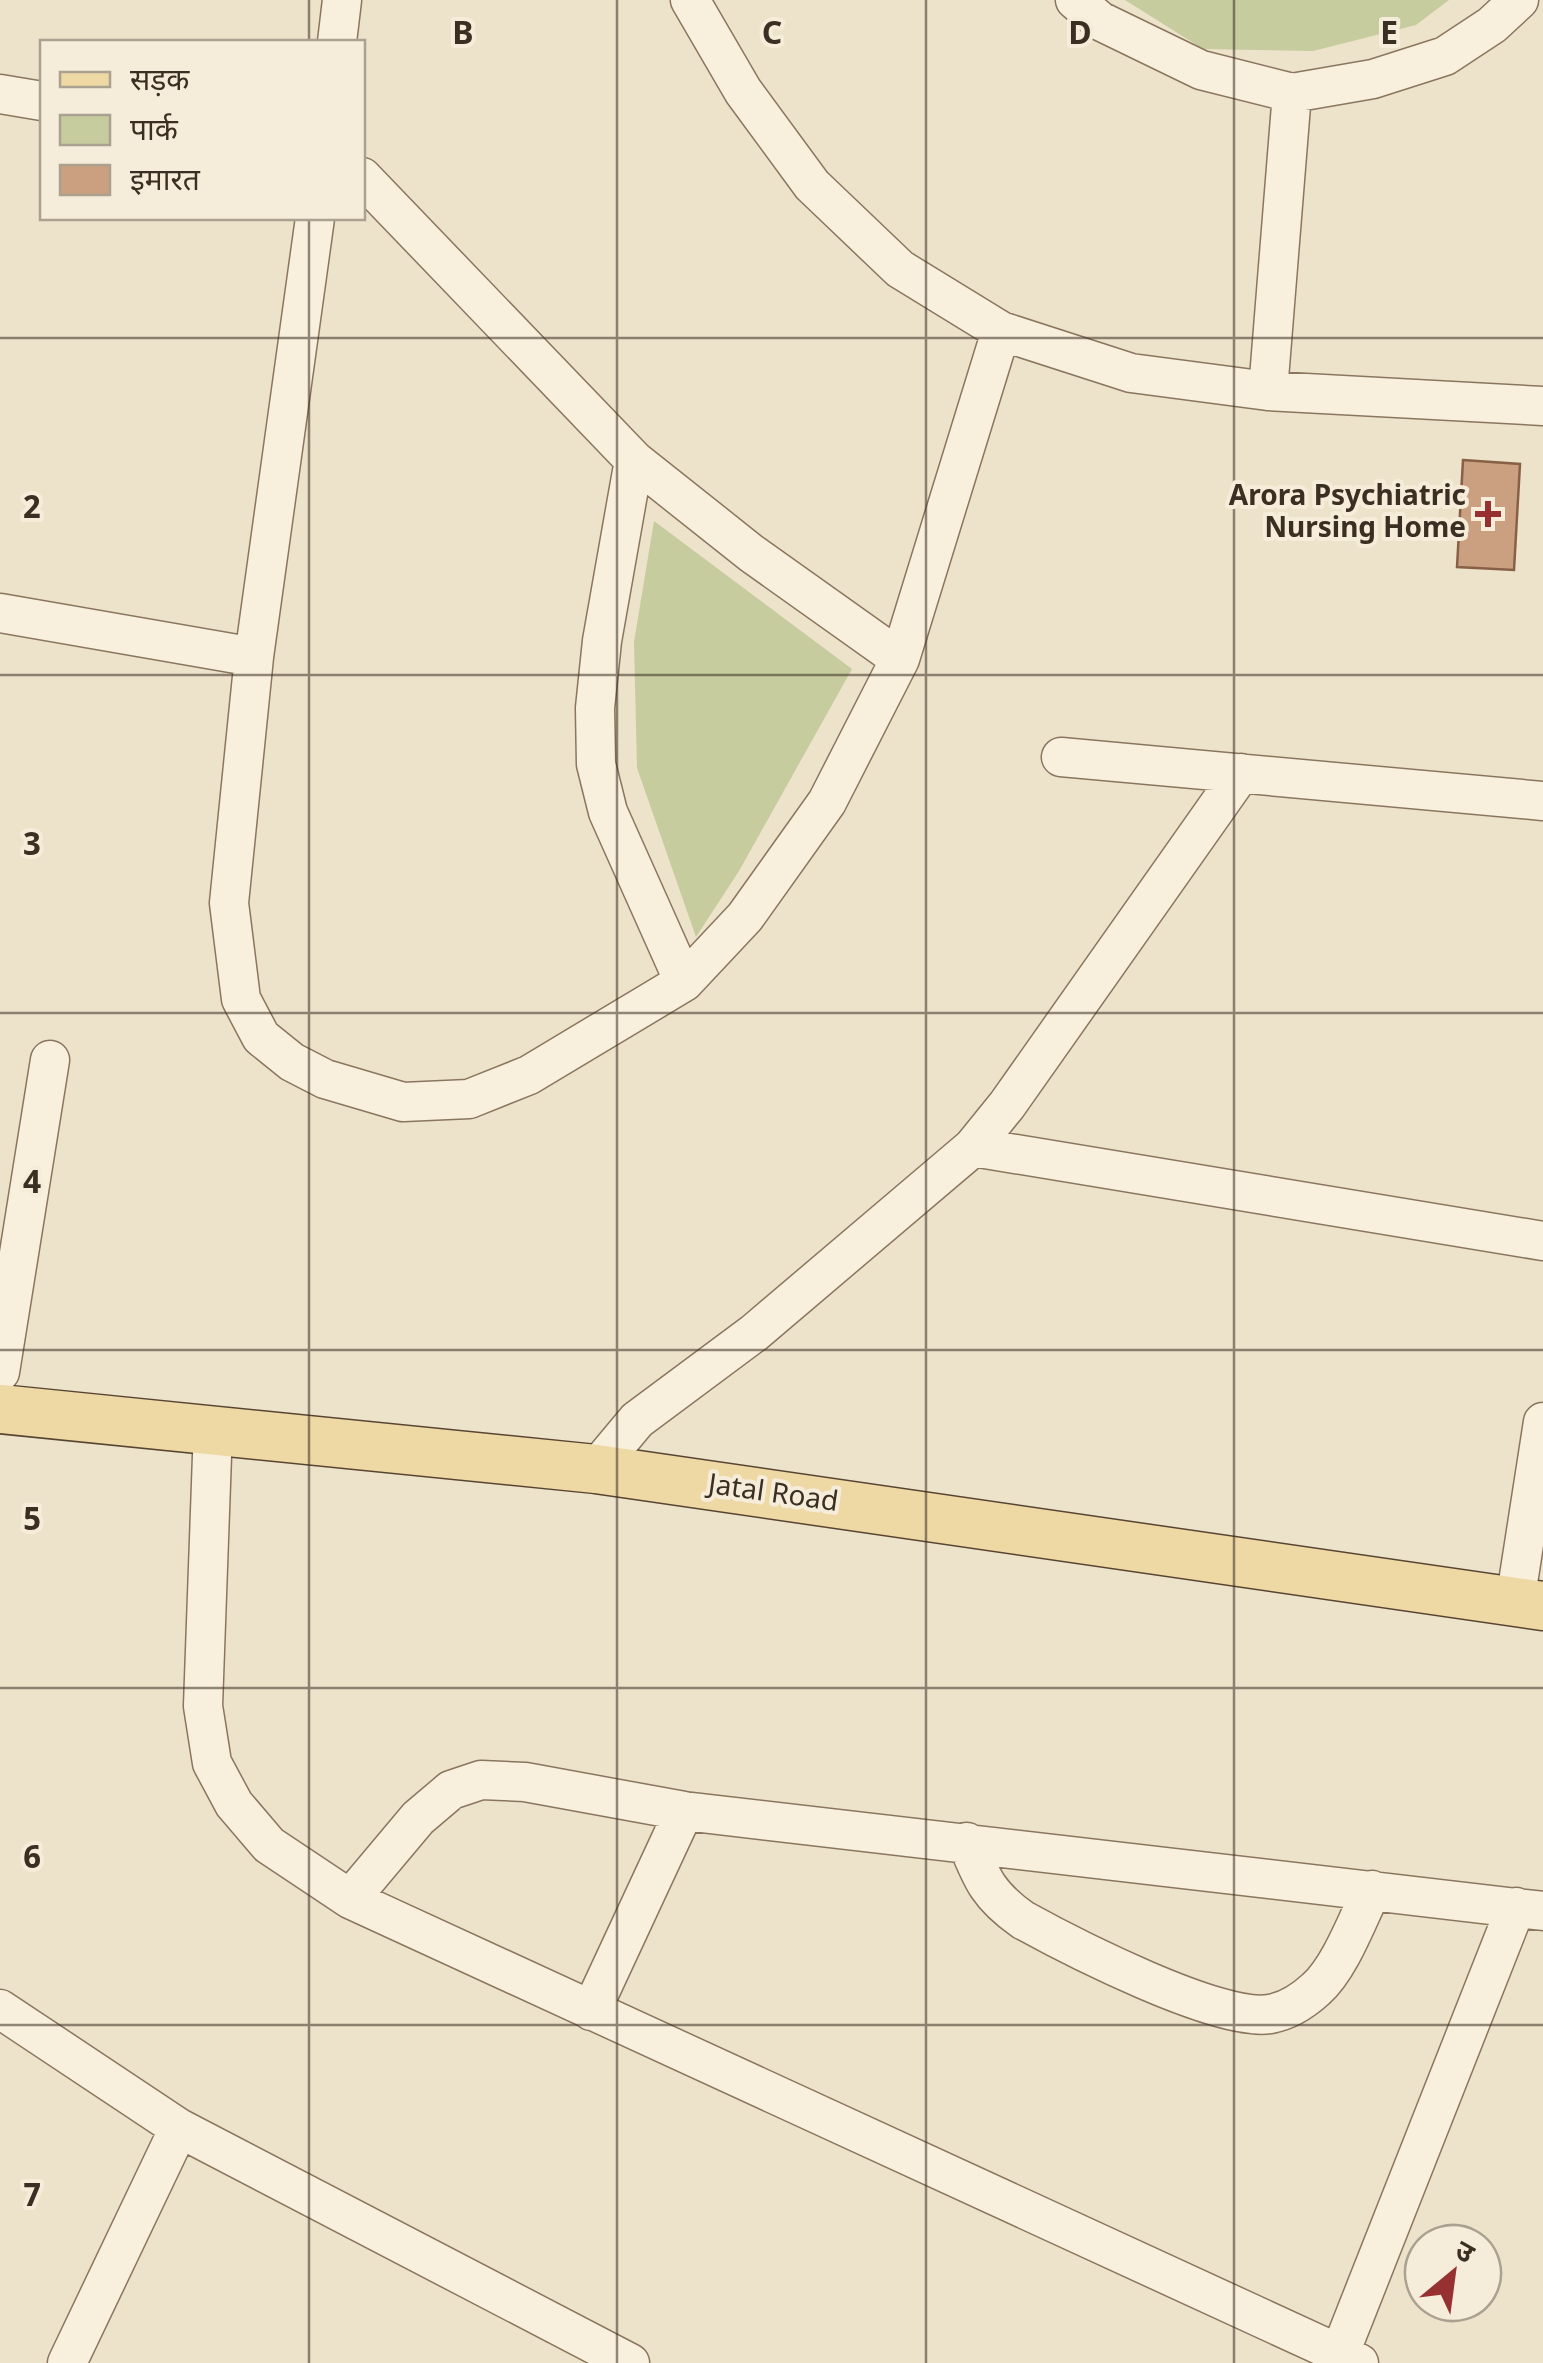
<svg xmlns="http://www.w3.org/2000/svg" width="1543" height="2363" font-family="Georgia,'Noto Sans Devanagari',serif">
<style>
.green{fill:#c6cc9e}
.building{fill:#caa081;stroke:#886045;stroke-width:2.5}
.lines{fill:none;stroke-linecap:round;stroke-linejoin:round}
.minor-casing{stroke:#8a765f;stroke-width:41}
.major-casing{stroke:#584432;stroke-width:51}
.minor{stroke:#f8f0dd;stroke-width:38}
.major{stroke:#eed8a4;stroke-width:48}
.grid{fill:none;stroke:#3b2e22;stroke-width:2.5;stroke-opacity:0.55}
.poi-dot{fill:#973131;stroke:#f5edd9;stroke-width:4}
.labels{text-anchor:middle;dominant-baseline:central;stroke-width:8;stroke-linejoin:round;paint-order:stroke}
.poi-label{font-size:28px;font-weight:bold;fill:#3b2e22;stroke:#f5edd9;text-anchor:end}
.street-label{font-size:28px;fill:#3b2e22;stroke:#f5edd9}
.grid-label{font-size:32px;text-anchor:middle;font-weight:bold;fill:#3b2e22;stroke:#f5edd9;stroke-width:8;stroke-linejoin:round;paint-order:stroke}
</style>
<rect width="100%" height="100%" fill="#ede3ca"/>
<path class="green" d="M1125,0H1449L1416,25L1313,51L1203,49Z
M654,521L852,669L739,871L696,937L637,768L634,642Z"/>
<path class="building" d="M1463,460L1520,464L1514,570L1457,567Z"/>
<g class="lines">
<g class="minor-casing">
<path id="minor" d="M690,0L743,91L812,185L900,269L1001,331L1131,373L1268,391L1543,406
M1075,0L1100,21L1201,70L1292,93L1373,79L1445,56L1492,25L1519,0
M337,42L342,0
M0,94L42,101
M362,177L634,460L751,553L900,659
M315,218L254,657L229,903L241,999L261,1037L292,1062L325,1079L403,1102L469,1099L529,1075L684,982L745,917L827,802L900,659L1001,331
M1268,391L1292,93
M634,460L602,641L595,708L596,764L608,812L684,982
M0,613L254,657
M1061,757L1543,801
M973,1147L1007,1105L1241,773
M0,1372L50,1060
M213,1428L203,1706L212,1763L234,1804L269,1845L350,1899L1359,2363
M596,1469L637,1420L754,1333L973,1147L1543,1241
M1515,1602L1543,1422
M967,1842C982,1880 989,1896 1023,1920C1070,1946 1220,2023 1270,2014C1287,2011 1304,2000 1316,1989C1340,1968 1358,1918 1372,1890
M350,1899L418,1818L451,1790L481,1780L525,1782L684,1811L1543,1911
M0,2009L179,2128L630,2363
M591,2011L684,1811
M1340,2353L1516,1907
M67,2363L179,2128"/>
</g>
<g class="major-casing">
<path id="major" d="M0,1409L596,1469L1543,1606"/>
</g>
<use href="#minor" class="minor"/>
<use href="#major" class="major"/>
</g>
<path class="grid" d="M309,0V42M617,0V2363M926,0V2363M1234,0V2363M309,218V2363M0,338H1543M0,675H1543M0,1013H1543M0,1350H1543M0,1688H1543M0,2025H1543"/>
<path class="poi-dot" d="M1483 499h10v10h10v10h-10v10h-10v-10h-10v-10h10z"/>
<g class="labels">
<g class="poi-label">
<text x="1466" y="498">Arora Psychiatric<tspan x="1466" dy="32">Nursing Home</tspan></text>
</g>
<g class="street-label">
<text transform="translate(773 1495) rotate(8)">Jatal Road</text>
</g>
</g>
<g class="grid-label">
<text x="463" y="44">B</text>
<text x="772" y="44">C</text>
<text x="1080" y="44">D</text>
<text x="1389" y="44">E</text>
<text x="32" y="518">2</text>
<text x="32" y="855">3</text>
<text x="32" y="1193">4</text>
<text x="32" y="1530">5</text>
<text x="32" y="1868">6</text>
<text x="32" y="2206">7</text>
</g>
<rect x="40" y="40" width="325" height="180" fill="#f5edd9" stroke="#aba190" stroke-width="2.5"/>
<rect x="60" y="72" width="50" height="15" fill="#eed8a4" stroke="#aba190" stroke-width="2.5"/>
<text x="130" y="90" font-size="30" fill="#3b2e22">सड़क</text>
<rect x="60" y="115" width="50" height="30" fill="#c6cc9e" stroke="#aba190" stroke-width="2.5"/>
<text x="130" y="140" font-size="30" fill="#3b2e22">पार्क</text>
<rect x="60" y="165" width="50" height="30" fill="#caa081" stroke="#aba190" stroke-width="2.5"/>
<text x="130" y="190" font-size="30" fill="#3b2e22">इमारत</text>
<g transform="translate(1453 2273) rotate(29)"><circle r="48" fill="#f5edd9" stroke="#aba190" stroke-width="2.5"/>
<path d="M0-8L18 38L0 25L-18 38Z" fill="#973131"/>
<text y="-15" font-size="28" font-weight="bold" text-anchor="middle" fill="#3b2e22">उ</text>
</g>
</svg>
